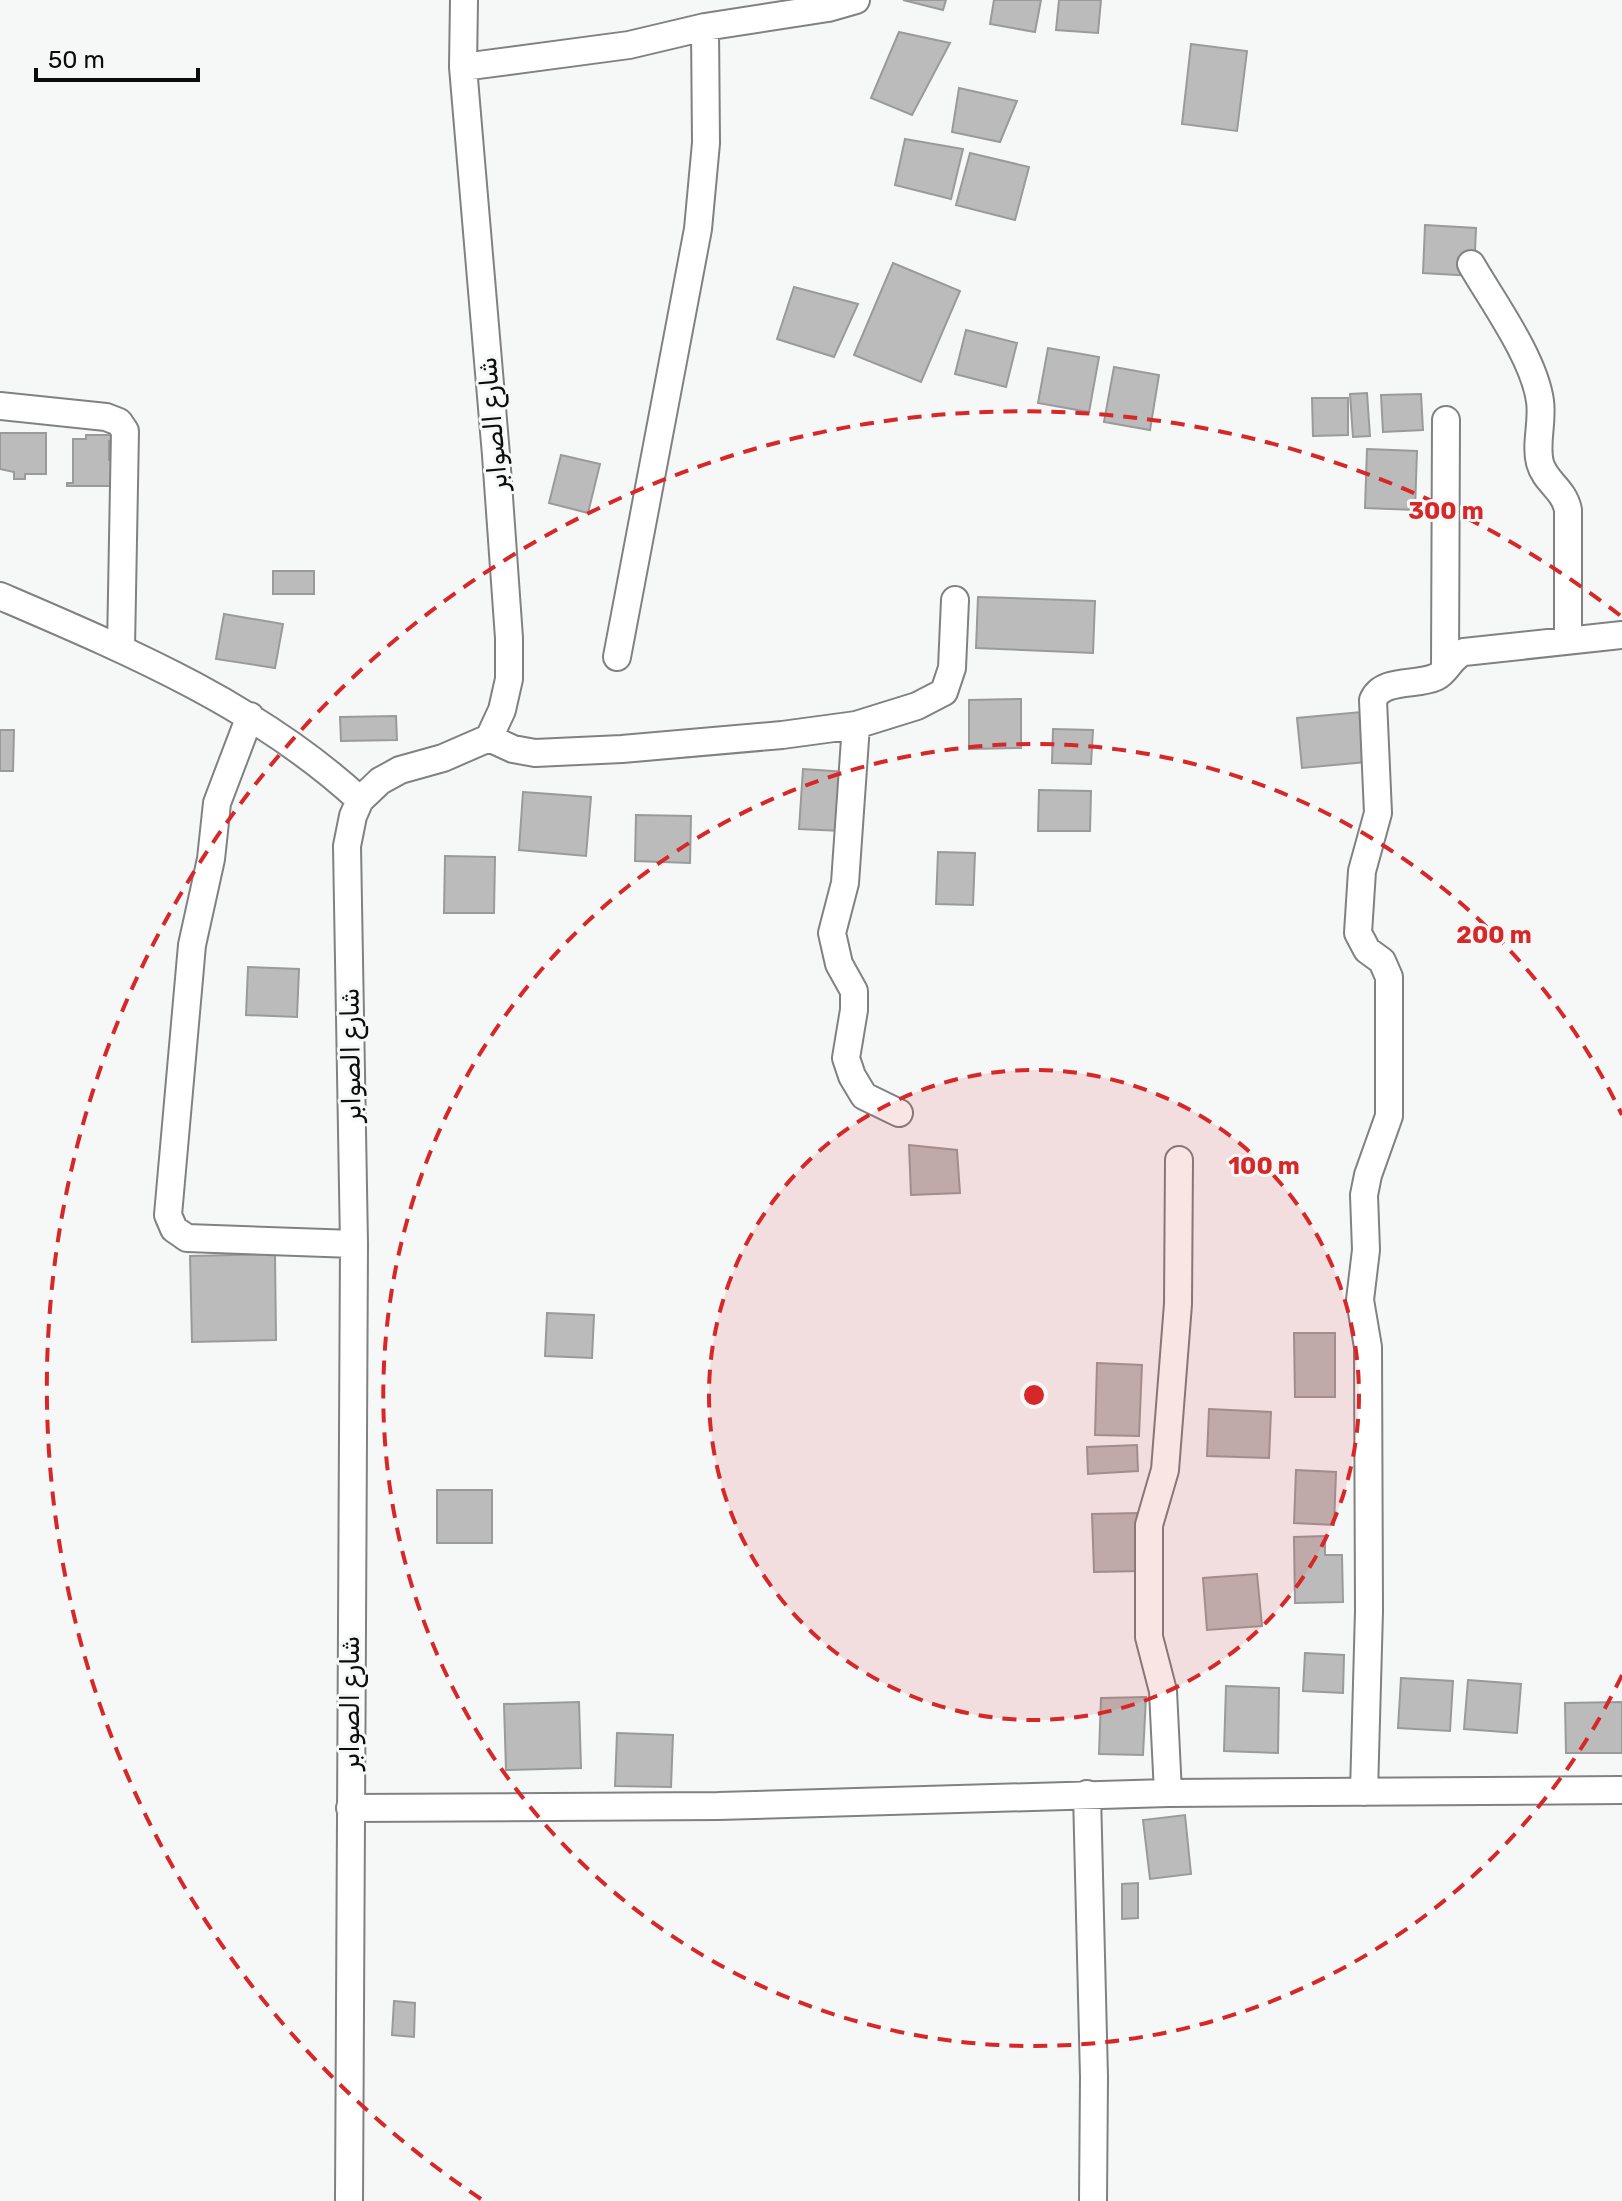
<svg xmlns="http://www.w3.org/2000/svg" width="1622" height="2201" font-family="Rubik,Cairo,sans-serif">
<style>
.building{fill:#bcbbbb;stroke:#9b9a9a;stroke-width:2}
.lines{fill:none;stroke-linecap:round;stroke-linejoin:round}
.minor-casing{stroke:#818182;stroke-width:30}
.minor{stroke:#fff;stroke-width:26}
.ring{fill:none;stroke:#d62828;stroke-width:4;stroke-dasharray:14 10}
.labels{text-anchor:middle;dominant-baseline:central;stroke-width:6;stroke-linejoin:round;paint-order:stroke}
.street-label{font-size:26px;fill:#0c0c0d;stroke:#f6f7f7}
.centre{fill:#d62828;stroke:#f6f7f7;stroke-width:4}
.ring-label{font-size:24px;text-anchor:middle;font-weight:bold;fill:#d62828;stroke:#f6f7f7;stroke-width:6;stroke-linejoin:round;paint-order:stroke}
</style>
<rect width="100%" height="100%" fill="#f6f7f7"/>
<path class="building" d="M903,0H946L943,10Z
M994,0H1041L1035,32L990,24Z
M1059,0H1101L1098,33L1056,30Z
M899,32L950,43L912,115L871,98Z
M1191,44L1247,51L1237,131L1182,124Z
M959,88L1017,101L1000,142L952,132Z
M905,139L963,149L951,199L895,185Z
M970,153L1029,167L1015,220L956,205Z
M1425,225L1476,228L1474,276L1423,273Z
M893,263L960,291L921,382L854,355Z
M794,287L858,304L834,357L777,339Z
M966,330L1017,343L1006,387L955,374Z
M1048,348L1099,357L1089,412L1038,403Z
M1114,367L1159,375L1150,430L1104,422Z
M1367,393L1370,436L1353,437L1350,394Z
M1421,394L1423,430L1383,432L1381,395Z
M1312,398H1348V435L1313,436Z
M0,433H46V474H25V479H14V472L0,469Z
M86,435H113V441H109V460H123V486H67V483H73V439H86Z
M1367,449L1417,451L1415,510L1365,508Z
M561,455L600,464L588,513L549,503Z
M273,571H314V594H273Z
M978,597L1095,601L1093,653L976,648Z
M224,614L283,624L275,668L216,659Z
M1021,699V748L969,749V700Z
M1361,712L1366,762L1302,768L1297,718Z
M396,716L397,740L341,741L340,717Z
M1053,729L1093,730L1091,764L1052,763Z
M0,730H14L13,771H0Z
M803,769L846,772L842,831L799,829Z
M1039,790L1091,791L1090,831H1038Z
M523,792L591,797L586,856L519,850Z
M636,815L691,816L690,863L635,861Z
M938,852L975,853L973,905L936,904Z
M445,856L495,857L494,913H444Z
M248,967L299,969L297,1017L246,1015Z
M909,1145L957,1150L960,1193L911,1195Z
M275,1254L276,1340L192,1342L190,1256Z
M547,1313L594,1315L592,1358L545,1356Z
M1294,1333H1335V1397H1295Z
M1097,1363L1142,1365L1139,1436L1095,1435Z
M1209,1409L1271,1412L1269,1458L1207,1456Z
M1137,1445L1138,1471L1088,1474L1087,1447Z
M1296,1470L1336,1472L1334,1525L1294,1523Z
M437,1490H492V1543H437Z
M1139,1513L1141,1571L1094,1572L1092,1514Z
M1325,1536V1555H1342L1343,1602L1295,1603L1294,1537Z
M1257,1574L1262,1626L1207,1630L1203,1578Z
M1305,1653L1344,1655L1343,1693L1303,1691Z
M1401,1678L1453,1681L1450,1731L1398,1728Z
M1468,1680L1521,1684L1517,1733L1464,1729Z
M1226,1686L1279,1688L1278,1753L1224,1751Z
M1146,1697L1143,1755L1099,1754L1101,1698Z
M579,1702L581,1768L506,1770L504,1704Z
M1622,1702V1753H1566L1565,1703Z
M617,1733L673,1735L671,1787L615,1786Z
M1185,1815L1191,1874L1150,1879L1143,1820Z
M1138,1883V1918L1122,1919V1884Z
M394,2001L415,2003L414,2037L392,2035Z"/>
<g class="lines">
<g class="minor-casing">
<path id="minor" d="M463,67L629,45L705,27L828,8L856,0
M1471,264C1493,302 1534,358 1540,401C1543,422 1535,444 1540,463C1545,482 1564,489 1568,510V640
M0,406L106,417L119,422L125,431L121,648
M0,596C128,651 257,705 360,800
M617,657L698,229L706,143L705,27
M1445,669L1446,420
M250,716L217,803L211,859L192,945L168,1215L174,1229L187,1238L354,1244
M856,725L845,883L832,933L839,964L854,991V1010L846,1058L852,1076L864,1096L899,1113
M489,738L513,749L535,753L622,749L782,735L856,725L917,706L944,692L952,668L955,600
M1364,1792L1369,1611L1368,1347L1360,1300L1366,1250L1364,1195L1368,1175L1389,1116V977L1382,961L1367,950L1358,933L1362,871L1378,813L1373,700C1382,678 1417,686 1436,677C1448,671 1450,657 1464,652L1622,635
M1168,1793L1163,1691L1149,1637V1525L1165,1470L1178,1304L1179,1160
M1087,1794L1094,2077L1093,2201
M350,1808L718,1806L1168,1793L1622,1790
M349,2201L354,1244L347,846L353,816L360,800L380,781L400,770L443,758L489,738L502,710L509,679V638L496,455L463,67L464,0"/>
</g>
<use href="#minor" class="minor"/>
</g>
<circle cx="1034" cy="1395" r="325" fill="#d62828" fill-opacity=".12"/>
<g class="ring">
<circle cx="1034" cy="1395" r="325"/>
<path d="M1622 1675A651 651 0 1 1 1622 1115"/>
<path d="M481 2199A976 976 0 1 1 1621 616"/>
</g>
<g class="labels">
<g class="street-label">
<text transform="translate(493 424) rotate(-95)">شارع الصوابر</text>
<text transform="translate(351 1055) rotate(-91)">شارع الصوابر</text>
<text transform="translate(350 1703) rotate(-90)">شارع الصوابر</text>
</g>
</g>
<circle cx="1034" cy="1395" r="12" class="centre"/>
<g class="ring-label">
<text x="1446" y="519">300 m</text>
<text x="1494" y="943">200 m</text>
<text x="1264" y="1174">100 m</text>
</g>
<path d="M36 68v12h162v-12" fill="none" stroke="#0c0c0d" stroke-width="4"/>
<text x="48" y="68" font-size="24" fill="#0c0c0d" stroke="#f6f7f7" stroke-width="6" paint-order="stroke">50 m</text>
</svg>
